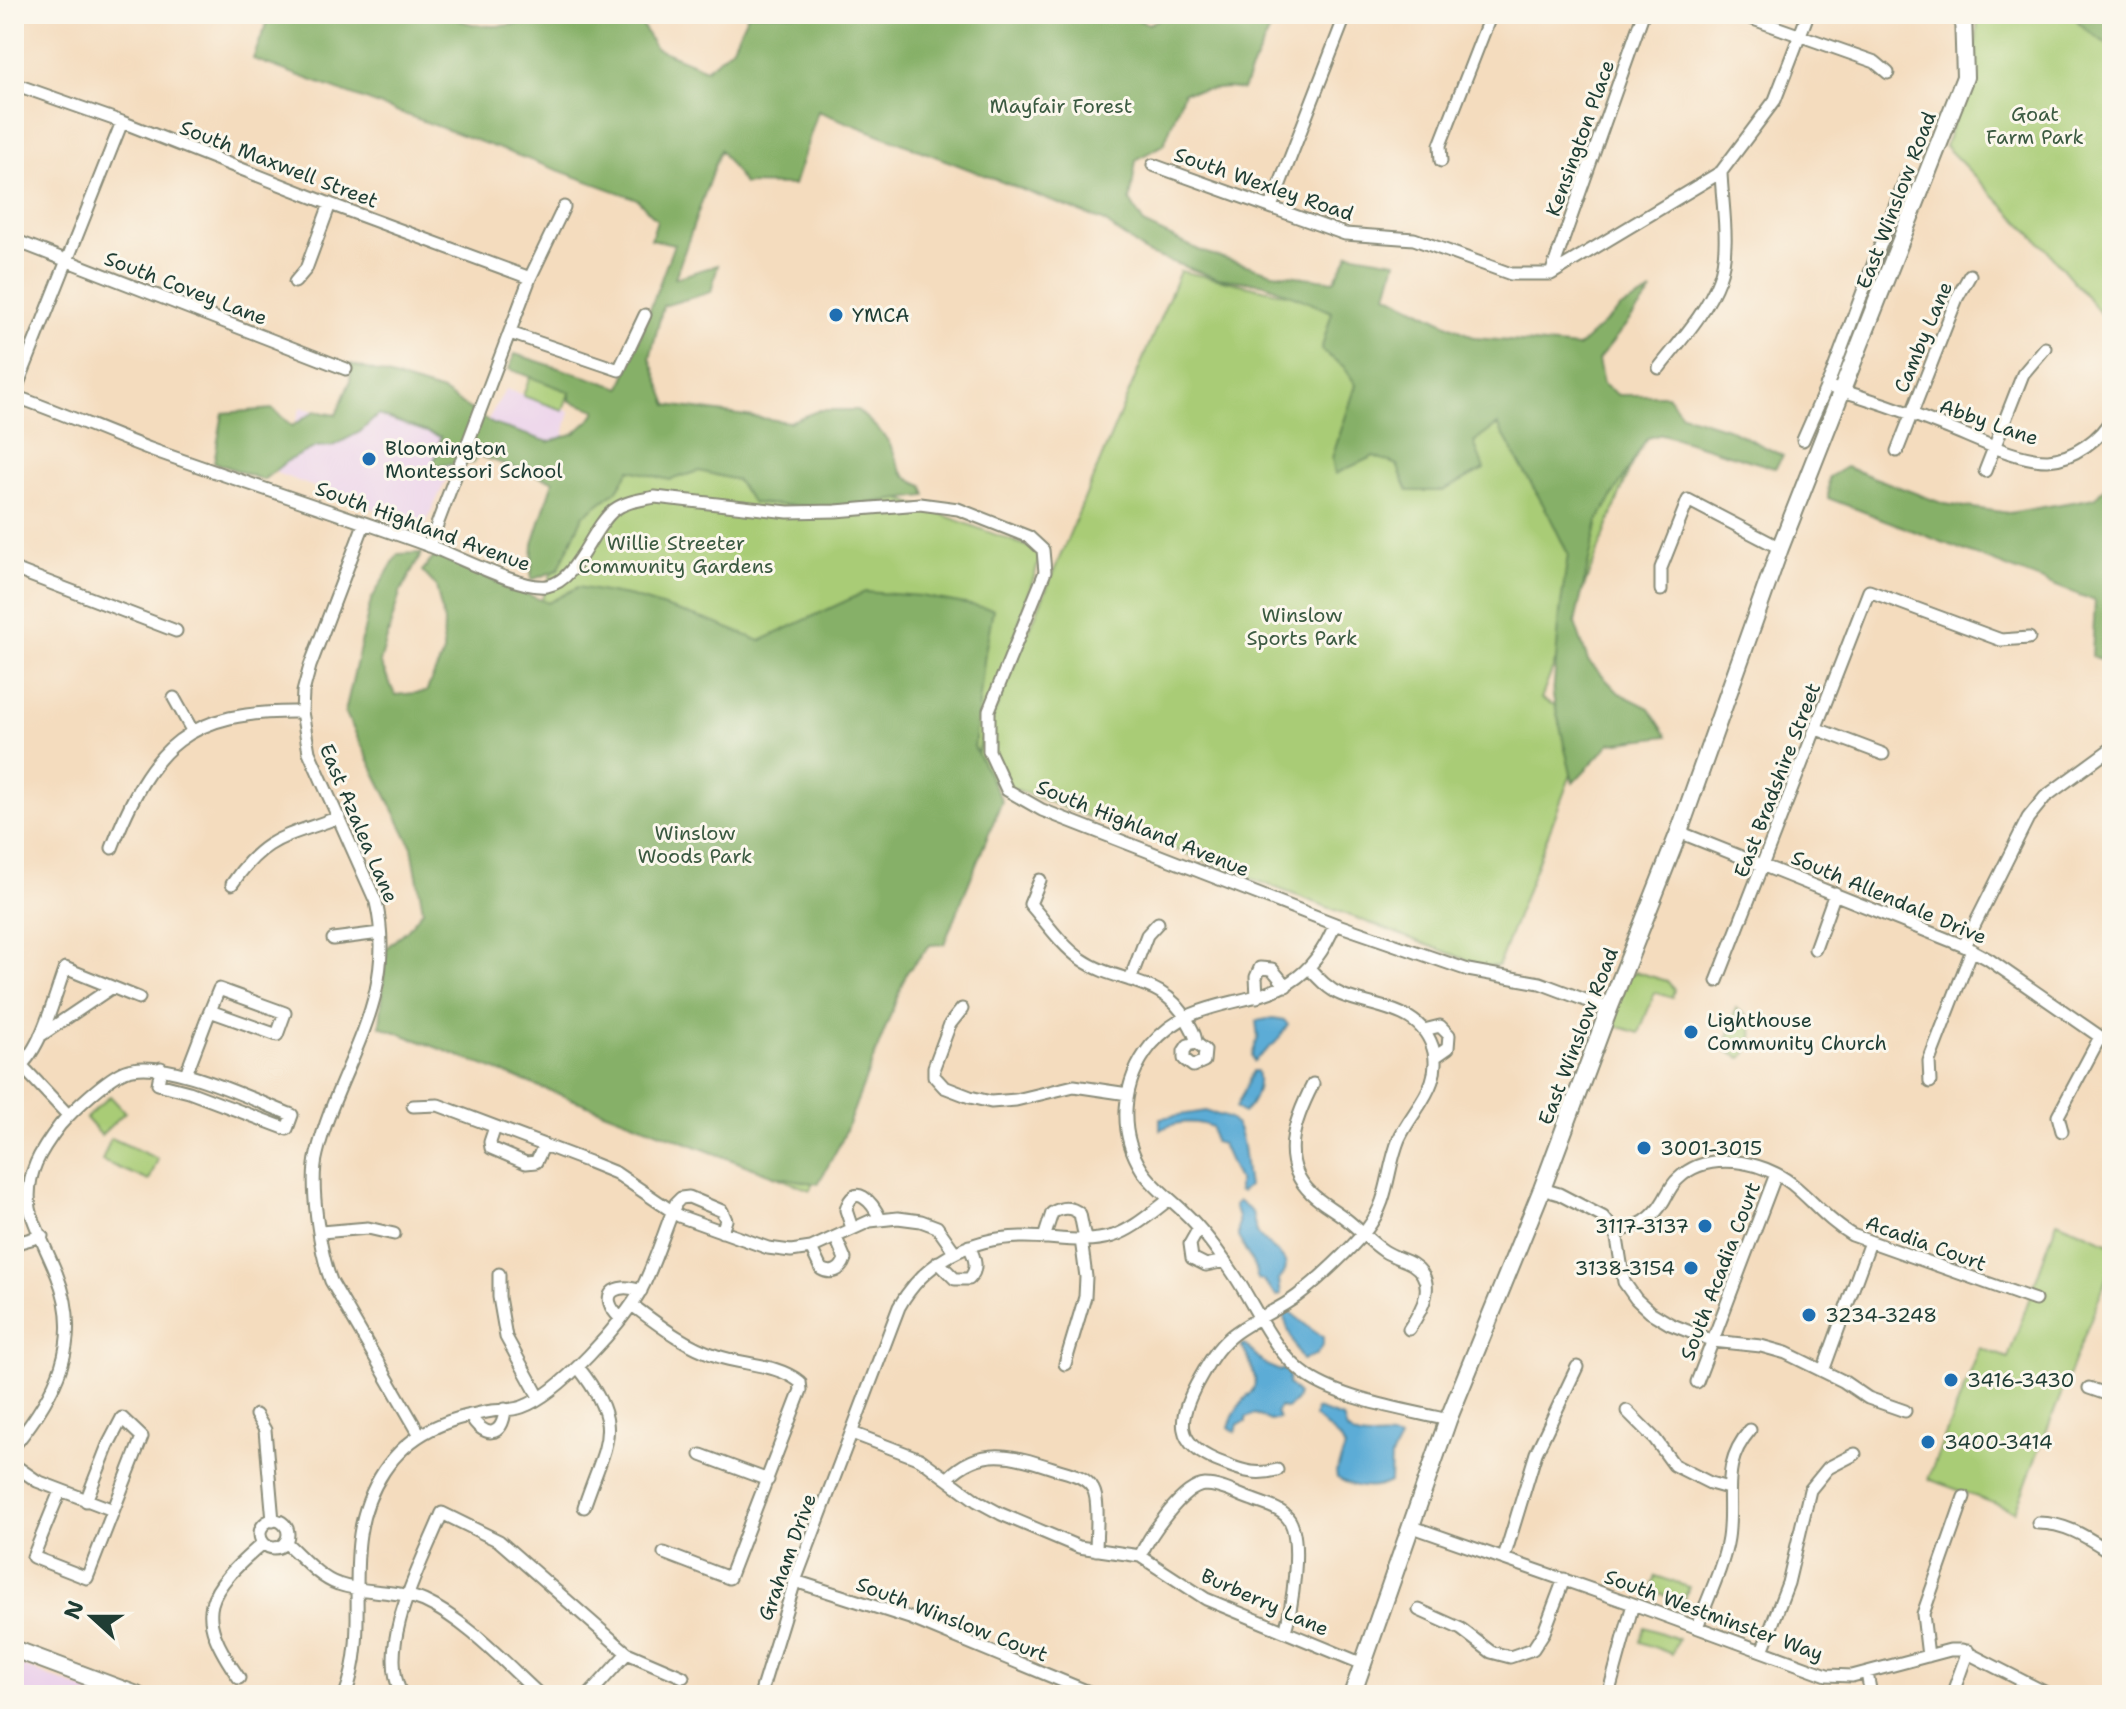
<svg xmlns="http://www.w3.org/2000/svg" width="2126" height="1709" font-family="'Shantell Sans',sans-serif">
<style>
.built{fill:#ebd1eb}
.green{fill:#a9cc76;stroke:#648455;stroke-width:2}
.forest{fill:#86b067;stroke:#52764e;stroke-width:2}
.water{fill:#5cacd6;stroke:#3e7485;stroke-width:2}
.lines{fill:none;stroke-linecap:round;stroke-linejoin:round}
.street-casing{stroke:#8a8c79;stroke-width:15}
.secondary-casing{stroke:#8a8c79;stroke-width:20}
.street{stroke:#fff;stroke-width:11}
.secondary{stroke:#fff;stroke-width:16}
.poi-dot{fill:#1f6fb2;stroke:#fbf7ec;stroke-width:3}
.labels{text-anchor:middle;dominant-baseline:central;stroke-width:6;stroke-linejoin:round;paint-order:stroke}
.park-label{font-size:20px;fill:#3b5a41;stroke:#fbf7ec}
.street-label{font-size:20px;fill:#1f3d34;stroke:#fbf7ec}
.poi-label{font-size:20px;fill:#1f3d34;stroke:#fbf7ec;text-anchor:start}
</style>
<rect width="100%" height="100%" fill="#fbf7ec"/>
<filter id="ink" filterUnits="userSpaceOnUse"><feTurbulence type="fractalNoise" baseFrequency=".0125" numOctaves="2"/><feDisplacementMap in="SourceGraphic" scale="16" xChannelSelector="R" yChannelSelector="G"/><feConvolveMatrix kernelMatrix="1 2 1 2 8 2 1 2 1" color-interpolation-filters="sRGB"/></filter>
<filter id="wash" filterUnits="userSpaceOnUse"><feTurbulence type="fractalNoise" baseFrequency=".006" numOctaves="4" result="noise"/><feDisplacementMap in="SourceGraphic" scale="32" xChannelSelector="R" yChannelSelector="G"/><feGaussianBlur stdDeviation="1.8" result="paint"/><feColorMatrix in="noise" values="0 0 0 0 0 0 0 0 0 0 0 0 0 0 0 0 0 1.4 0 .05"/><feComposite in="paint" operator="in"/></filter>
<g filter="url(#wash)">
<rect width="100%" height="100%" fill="#f4dcbe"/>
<path class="built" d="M506,389L570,411L562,443L537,445L470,429L424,527L276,473L301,407L340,419L351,397L487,421Z
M14,1663L98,1695H14Z"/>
<path class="green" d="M1978,14H2112V327L2046,249L1945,146L1975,62Z
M1180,271L1379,314L1646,427L1541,699L1591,722L1498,966H1483L970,772L810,1190L380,1023L620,394L1042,552L975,759Z
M530,377L570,390L563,410L523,396Z
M1636,972L1667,981L1674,989L1672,998L1655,992L1639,1033L1616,1026L1612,1018L1628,975Z
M1736,1008L1750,1018C1754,1032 1754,1050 1741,1058L1725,1050Z
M110,1096L125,1112L101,1135L86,1118Z
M111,1138L158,1159L149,1181L102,1161Z
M2057,1221L2112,1244V1265L2015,1511L1928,1479L1980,1348L2008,1358Z
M1656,1576L1689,1587L1683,1602L1651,1590Z
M1645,1627L1678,1639L1672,1654L1640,1642Z"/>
<path class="forest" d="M270,14H448C476,33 515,25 547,19L551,14H636L655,48L706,69L732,48L748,14H1122L1149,24L1170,14H1276C1267,41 1252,63 1243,90L1228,88L1184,92L1164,144L1136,160L1130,201L1145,225L1203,252L1273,273L1334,281L1349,253L1396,261L1387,294L1475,338L1578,347L1622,307L1652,292L1598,360L1603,384L1618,395H1667L1682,414L1727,428L1783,456L1775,468L1662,434L1647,438L1598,521L1575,623L1588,661L1619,693L1649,708L1667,736L1611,743L1573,783L1553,696L1560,612L1568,554L1549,515L1498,425L1474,442L1484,469L1443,491H1408L1397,465L1374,456L1335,474L1332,458L1356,385L1344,367L1321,350L1332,312L1265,284L1216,278L1147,253L1103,221L818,111L794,185L744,184L720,150L675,278L718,265L711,292L663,306L650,358L668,405L789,422L820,410H857C866,418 877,427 885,437C901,457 891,474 923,486L926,496L828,508L753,503L736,480L699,471L670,480L630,470L616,491L583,516L558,570L531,580L533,544L553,481L477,455L474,463L433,466L441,437L378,415L360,432L333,446L316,447L287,461L263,480L214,462L223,413L273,409L292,426L315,411L336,415L350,382L351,364L443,392L493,424L549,442L575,433L593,417L596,410L570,401V392L509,369L515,354L621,388L674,244L651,239L657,220L637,199L253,59Z
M2074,14H2112V49C2101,37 2078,29 2074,14Z
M1846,467L1944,504L2009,513L2095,498L2112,479V664L2092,656L2095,601L1828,498L1829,477Z
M422,553L400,593L380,662L395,695L426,692L443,655L444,622L436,586L422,571L435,556L548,603L578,587L632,597L710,621L760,641L865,592L921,596L993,609L985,653L974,747L1002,801L944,944L930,945L907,972L842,1140L818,1184L774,1176L380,1026L386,948L407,930L423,910L412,847L345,712L371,600L398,554Z"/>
<path class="water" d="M1273,1018L1284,1020L1288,1025L1276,1042L1254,1061L1252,1055L1258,1038L1256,1021Z
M1253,1071H1257C1261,1086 1254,1104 1243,1113L1236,1108Z
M1206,1111C1214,1115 1223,1115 1230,1119C1246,1128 1244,1169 1248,1186L1241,1192L1238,1191V1180L1222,1144L1214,1142L1212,1127C1196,1120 1175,1121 1160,1130V1118Z
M1238,1201L1252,1212C1253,1218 1256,1231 1259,1236C1270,1250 1299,1259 1279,1280L1281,1294L1277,1296L1263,1281L1257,1279L1256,1269L1238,1237V1218L1234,1205Z
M1290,1312C1302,1321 1310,1330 1323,1337V1346L1316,1355L1302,1360C1297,1353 1285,1324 1284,1315Z
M1244,1344L1266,1365L1280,1371L1283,1369L1289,1375L1288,1384L1298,1394L1296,1400L1287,1409L1280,1407L1276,1412L1279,1419L1270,1421L1255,1414L1246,1418V1422L1238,1424L1236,1432L1229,1427C1242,1383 1273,1403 1241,1345Z
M1316,1409L1343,1418L1347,1430C1368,1446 1379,1432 1400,1440L1391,1457L1390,1482C1373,1491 1354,1488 1337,1478L1336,1472L1345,1448L1341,1440L1315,1417Z"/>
</g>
<g filter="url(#ink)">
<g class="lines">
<g class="street-casing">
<path id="street" d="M1739,14L1875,62L1888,73
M14,84L122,122L330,204L530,278
M1441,161L1440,145L1491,14
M1153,165L1345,234L1414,239L1511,274H1551L1721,172L1775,100L1808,14
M1271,207L1346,14
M14,240L346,369
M1551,274L1643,14
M295,282L306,269L330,204
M510,333L619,370L645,315
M1659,368C1680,341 1707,312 1719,279C1731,248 1722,205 1721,172
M1826,386C1868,398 1908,412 1948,428C1976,439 2019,461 2048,460C2073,459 2102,438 2112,417
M14,394L122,122
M14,396C60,412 105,432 150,449C242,482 335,512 427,545C455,555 521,590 547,586C578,581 591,528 614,510C626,501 641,500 655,497L788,512L836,511L920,504L958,509L1029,537L1043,550L1045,572L989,710V751L1007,790L1042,810L1335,924L1468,970L1540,983L1609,1009
M1803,440L1832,374L1906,177
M1897,451L1957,298L1970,275
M1985,471L2023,374L2045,348
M364,524L310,666L303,692L302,712L309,752L376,902C399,1001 338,1066 317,1154C309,1184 320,1252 331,1281L420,1435
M429,546L530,278L564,207
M14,569L176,631
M1661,590V568L1688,500L1780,548
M174,698L193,732
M1817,729L1883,754
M1679,832L1964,946L1988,959L2112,1045
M112,848C152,745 188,710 302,712
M1040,880L1030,904C1046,922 1061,945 1081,959C1118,985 1163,976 1187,1020C1191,1028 1196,1034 1196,1043L1205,1050L1204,1061L1193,1066L1184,1059V1051L1188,1045L1196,1043
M232,884C265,835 287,837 339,817
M1335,924C1294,1029 1209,976 1151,1045C1122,1081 1117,1131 1142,1170C1153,1187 1171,1199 1185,1213C1203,1230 1217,1250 1231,1270C1257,1307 1270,1350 1309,1377C1344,1400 1407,1410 1448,1420
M333,939L380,933
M1964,946L2028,818L2045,797L2112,748
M1815,949L1835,893
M1130,980L1147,935L1158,923
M1717,981L1869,591L2001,640L2029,638
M219,989L285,1013L277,1035L210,1011Z
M1257,997L1256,977L1260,968L1272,969L1286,986
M962,1009L950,1024L934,1067V1076L944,1087L970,1097L991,1102L1016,1100L1074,1086L1128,1094
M1424,1030L1440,1026L1449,1035L1448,1048L1435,1057
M40,1036L111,988
M22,1066L68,1115
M14,1071C41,1054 54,997 65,968L139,998
M186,1074L210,1011
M1930,1082L1929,1061L1972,950
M1313,1084C1295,1119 1278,1161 1311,1193C1321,1203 1335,1210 1346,1219C1359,1229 1370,1242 1384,1251C1393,1257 1403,1259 1412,1264C1439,1281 1422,1310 1409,1329
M413,1106L438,1105L589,1162L616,1173L679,1216L768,1248L791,1251L811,1248L870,1221L898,1218L921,1221L937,1227L954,1251
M495,1127L490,1142L491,1148L526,1163L536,1162L544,1145
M2062,1131L2058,1116L2100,1037
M1542,1189L1559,1194L1603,1217L1616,1232L1624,1282L1636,1299L1650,1312L1670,1324L1713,1341L1761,1346L1786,1353L1843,1381L1868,1398L1905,1411
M852,1228L846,1210C854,1180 873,1203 880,1219
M1199,1228L1190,1244L1192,1258L1206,1265L1225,1261
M321,1232L368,1228L394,1234
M1616,1232C1639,1226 1652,1221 1664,1200C1668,1193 1672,1184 1678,1179C1707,1150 1762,1160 1792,1184C1813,1201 1828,1221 1852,1235L2035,1300
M1044,1238L1052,1213C1061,1207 1071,1206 1080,1214L1085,1239
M14,1247L20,1242L42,1236
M811,1248L821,1269C831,1275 841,1271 845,1259L836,1238
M938,1262L955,1279H969C979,1269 975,1258 969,1246
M499,1274V1297L506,1337L539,1397
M632,1305C659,1325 685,1346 717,1356C744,1365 778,1364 800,1382L801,1390L729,1578L664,1553
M620,1318C597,1296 614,1281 641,1291
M1065,1364L1085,1297L1086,1277L1081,1239
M578,1367C626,1428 606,1441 584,1507
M1823,1371L1870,1242
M1697,1382L1776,1174
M2089,1388L2112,1396
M1627,1411L1655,1439L1674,1465L1710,1483L1728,1488
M256,1415L265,1430L273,1521
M470,1415C483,1438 503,1439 505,1409
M852,1433L920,1459L977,1501L1001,1514L1079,1547L1140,1556L1206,1599L1363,1664
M14,1446C56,1394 84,1341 57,1275C51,1259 32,1222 30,1208C25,1174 41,1150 60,1125C73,1110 107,1078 125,1071C164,1056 253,1100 292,1115L287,1129L189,1092L158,1084L161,1068
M701,1455L768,1480
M14,1465L37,1481L113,1510
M1277,1470C1257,1475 1245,1472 1225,1464C1171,1445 1177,1418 1201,1376C1209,1362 1217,1348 1230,1337C1250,1320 1276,1312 1297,1296C1318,1280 1351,1249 1367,1229C1390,1199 1386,1171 1399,1139C1408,1119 1425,1102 1432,1081C1435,1072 1436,1062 1434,1052C1423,1007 1377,1009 1342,995C1328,989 1319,979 1309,968
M948,1478C982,1444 1015,1456 1056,1469C1069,1473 1086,1476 1093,1489C1100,1501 1096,1535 1096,1550
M60,1491L33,1557L87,1578L142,1437L122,1418L108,1445L86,1501
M260 1534a14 14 0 1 1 28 0a14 14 0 1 1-28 0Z
M2038,1523C2067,1523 2088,1538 2112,1553
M1410,1526L1633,1604L1827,1675L1852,1676L1950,1650H1962L2050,1695
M285,1542C300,1555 319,1578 338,1584C366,1594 396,1589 424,1601C466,1620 506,1664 540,1695
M1140,1556C1149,1537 1182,1486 1205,1485C1221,1485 1238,1495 1253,1500C1265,1505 1282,1508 1290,1521C1302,1543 1292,1608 1285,1631
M1504,1558L1536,1453L1577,1367
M795,1581L910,1618L1096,1695
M1419,1610L1461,1629L1491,1652L1510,1657L1533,1649L1544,1632L1564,1579
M1697,1627C1707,1600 1724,1565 1728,1538C1734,1496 1719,1466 1750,1430
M1762,1651L1788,1583L1810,1490L1828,1468L1855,1454
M1928,1656L1923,1614L1964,1497
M1867,1673L1871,1695
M239,1678C192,1611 206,1593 263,1543
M345,1695C374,1620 335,1545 384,1471C410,1432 448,1418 492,1411C502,1410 513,1410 522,1407C559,1394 624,1322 642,1288C656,1261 664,1231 676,1203L681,1198L689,1197L722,1211L726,1220L722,1232
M402,1695C375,1645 423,1561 442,1513L499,1541L627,1653L683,1677
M589,1695L627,1653
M760,1695L795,1581L899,1307C924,1262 969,1238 1021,1237C1051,1236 1083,1245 1113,1236C1134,1229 1152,1212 1170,1199
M1412,1695H1413
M1608,1695L1633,1604
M1952,1695L1968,1651"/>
</g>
<g class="secondary-casing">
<path id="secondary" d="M14,1649L137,1695
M1352,1695L1448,1420L1542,1189L1609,1009L1679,832L1780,548L1965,77L1963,14"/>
</g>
<use href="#street" class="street"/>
<use href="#secondary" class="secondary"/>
</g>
</g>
<g class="poi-dot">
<circle cx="836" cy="315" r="8"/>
<circle cx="369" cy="459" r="8"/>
<circle cx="1691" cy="1032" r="8"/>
<circle cx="1644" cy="1148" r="8"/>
<circle cx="1705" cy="1226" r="8"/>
<circle cx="1691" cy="1268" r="8"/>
<circle cx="1809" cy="1315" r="8"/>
<circle cx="1951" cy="1380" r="8"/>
<circle cx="1928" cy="1442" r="8"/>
</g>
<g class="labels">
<g class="park-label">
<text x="1061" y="106">Mayfair Forest</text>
<text x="2035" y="114">Goat<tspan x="2035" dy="23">Farm Park</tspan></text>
<text x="676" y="543">Willie Streeter<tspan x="676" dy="23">Community Gardens</tspan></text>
<text x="1302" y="615">Winslow<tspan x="1302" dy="23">Sports Park</tspan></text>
<text x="695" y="833">Winslow<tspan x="695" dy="23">Woods Park</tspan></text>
</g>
<g class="street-label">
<text transform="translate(1580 138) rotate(-70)">Kensington Place</text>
<text transform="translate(279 164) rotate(21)">South Maxwell Street</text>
<text transform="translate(1264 184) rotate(19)">South Wexley Road</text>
<text transform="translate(1896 200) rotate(-69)">East Winslow Road</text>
<text transform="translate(186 288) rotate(21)">South Covey Lane</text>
<text transform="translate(1923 337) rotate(-67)">Camby Lane</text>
<text transform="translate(1989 422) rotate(19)">Abby Lane</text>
<text transform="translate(423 526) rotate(20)">South Highland Avenue</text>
<text transform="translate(1777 780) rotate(-69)">East Bradshire Street</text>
<text transform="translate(359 823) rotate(67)">East Azalea Lane</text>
<text transform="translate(1143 828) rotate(22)">South Highland Avenue</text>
<text transform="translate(1889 897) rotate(23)">South Allendale Drive</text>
<text transform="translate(1578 1036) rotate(-69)">East Winslow Road</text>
<text transform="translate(1926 1243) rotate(20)">Acadia Court</text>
<text transform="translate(1720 1271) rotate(-69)">South Acadia Court</text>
<text transform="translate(787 1557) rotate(-70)">Graham Drive</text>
<text transform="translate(1265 1602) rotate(24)">Burberry Lane</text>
<text transform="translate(1714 1615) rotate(20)">South Westminster Way</text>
<text transform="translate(952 1619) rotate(21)">South Winslow Court</text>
</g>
<g class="poi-label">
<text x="852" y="315">YMCA</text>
<text x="385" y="448">Bloomington<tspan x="385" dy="23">Montessori School</tspan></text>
<text x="1707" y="1020">Lighthouse<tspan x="1707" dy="23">Community Church</tspan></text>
<text x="1660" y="1148">3001-3015</text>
<text x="1689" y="1226" text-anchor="end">3117-3137</text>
<text x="1675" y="1268" text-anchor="end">3138-3154</text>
<text x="1825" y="1315">3234-3248</text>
<text x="1967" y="1380">3416-3430</text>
<text x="1944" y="1442">3400-3414</text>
</g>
</g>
<rect width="2126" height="1709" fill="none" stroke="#fbf7ec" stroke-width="48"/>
<g transform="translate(92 1617) rotate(291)" stroke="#fbf7ec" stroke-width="6" paint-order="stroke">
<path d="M0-6L14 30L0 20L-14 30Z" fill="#1f3d34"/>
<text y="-12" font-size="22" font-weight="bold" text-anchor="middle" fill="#1f3d34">N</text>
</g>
</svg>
